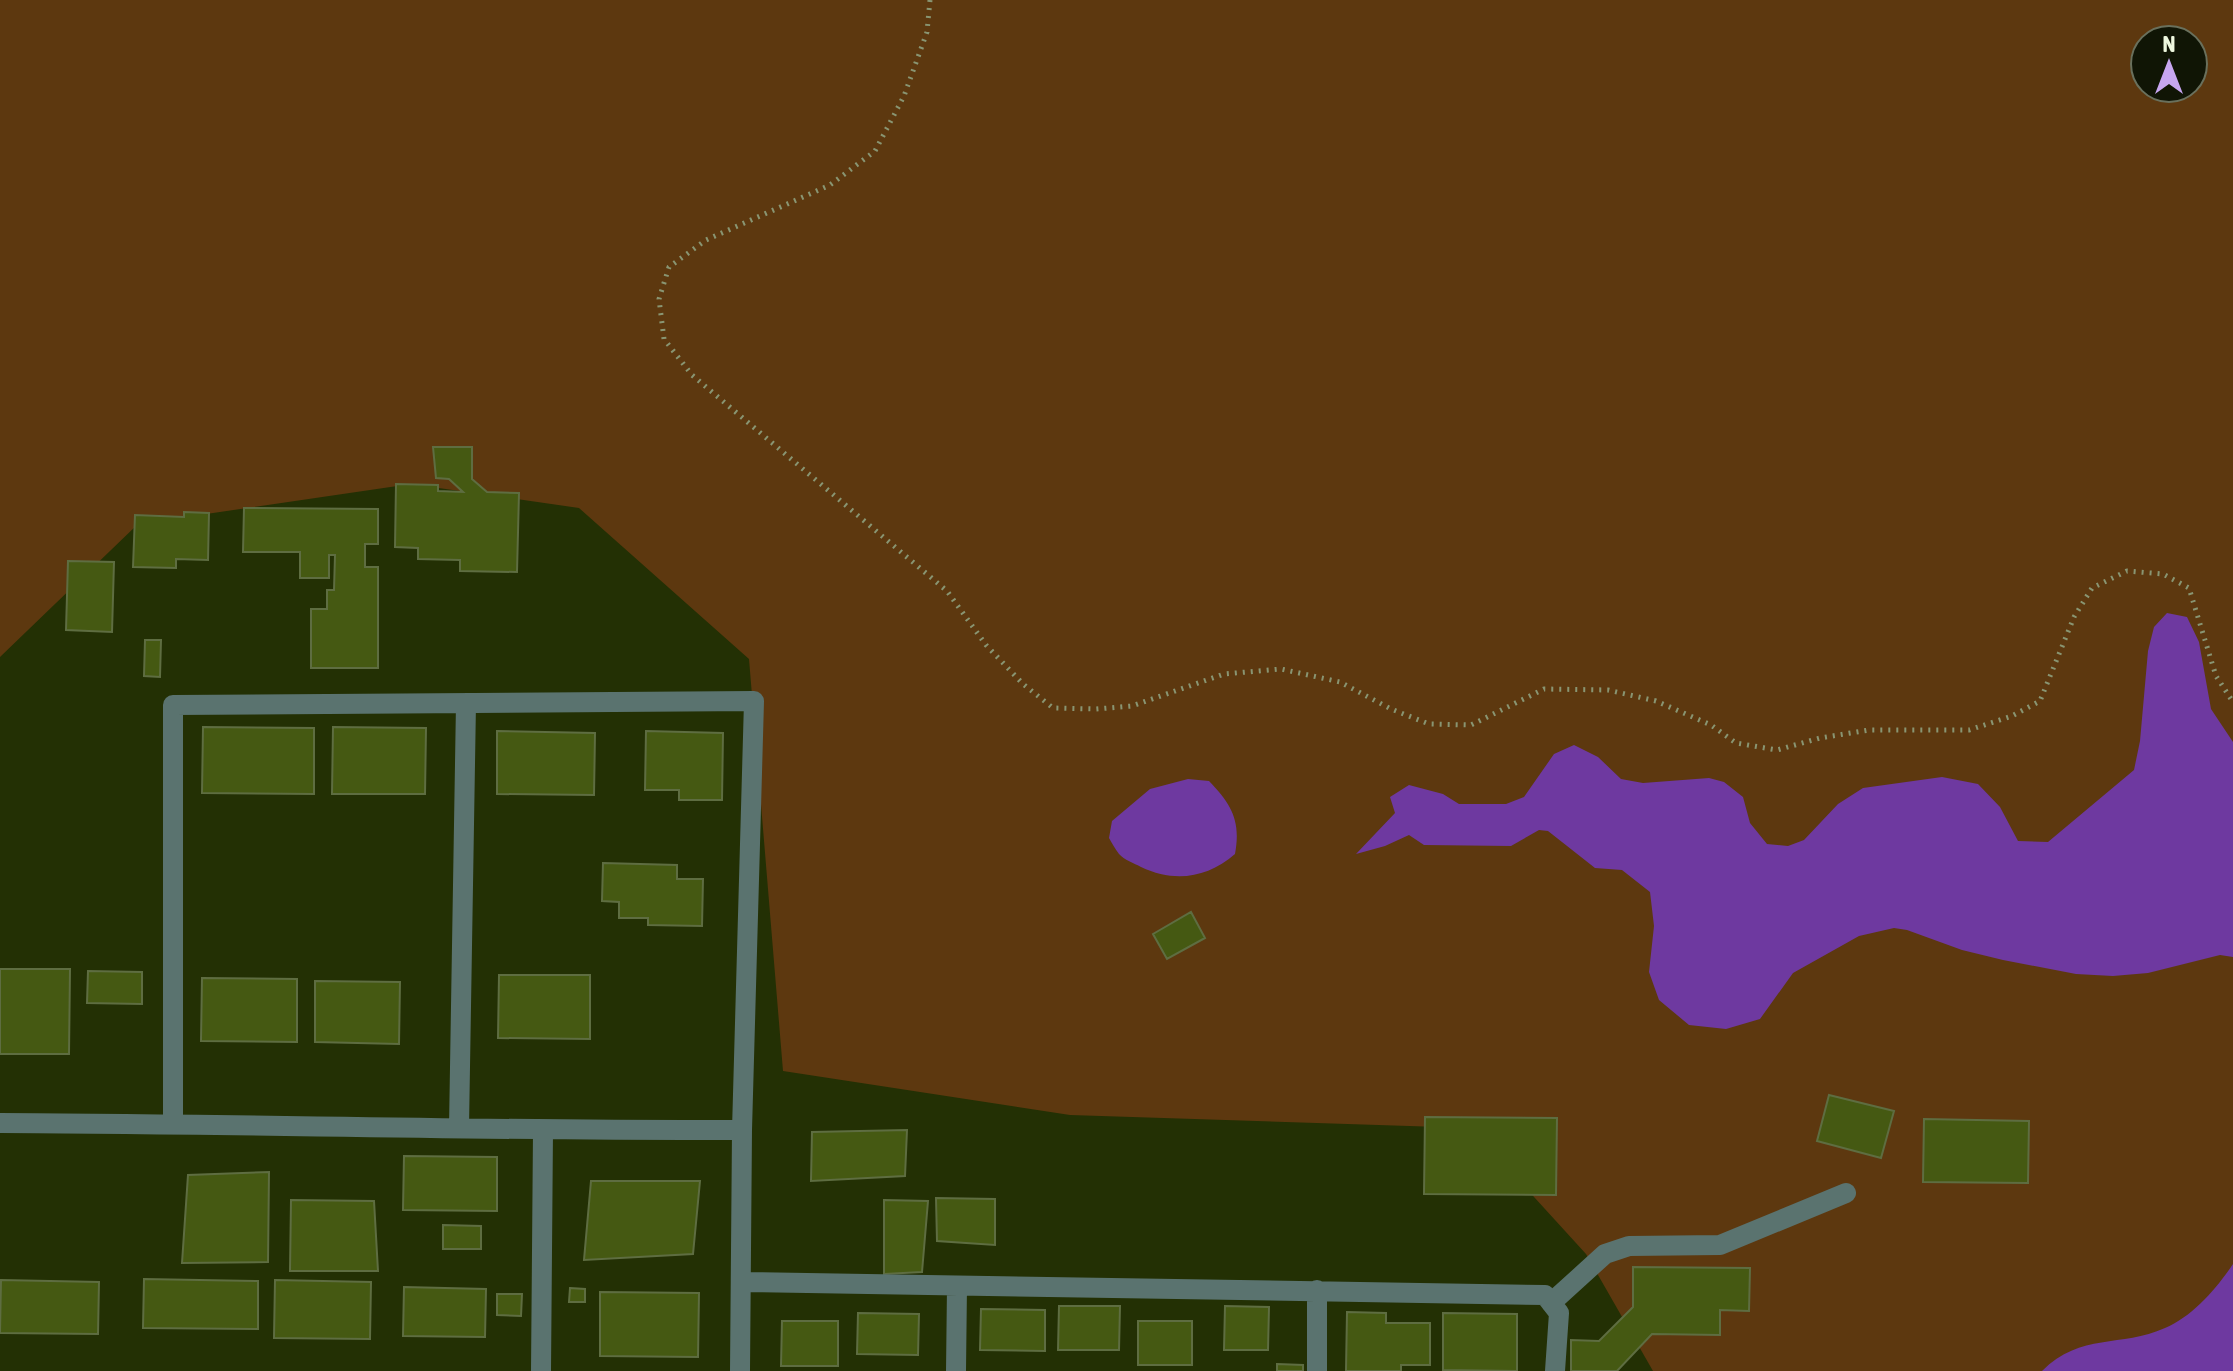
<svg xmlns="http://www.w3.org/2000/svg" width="2233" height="1371" font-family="'Asap Condensed',sans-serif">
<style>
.green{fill:#5d380f;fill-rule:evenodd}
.water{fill:#6e39a0}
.building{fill:#455912;stroke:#5e6d41;stroke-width:2}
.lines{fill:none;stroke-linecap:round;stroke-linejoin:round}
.path{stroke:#899572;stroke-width:5;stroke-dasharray:2 6;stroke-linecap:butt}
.minor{stroke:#5a736f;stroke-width:20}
</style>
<rect width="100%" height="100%" fill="#233004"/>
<path class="green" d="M0,0H2233V1371H1653L1586,1254L1471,1128L1070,1115L783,1071L749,659L579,508L411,484L138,524L0,657ZM2145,40H2193V88H2145Z"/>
<path class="water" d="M2167,613L2187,617L2199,642L2211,709L2233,742V957L2220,955L2148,973L2113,976L2076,974L2003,960L1962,950L1907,930L1894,928L1859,936L1793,973L1760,1019L1726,1029L1689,1025L1659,1000L1649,972L1654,926L1650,892L1622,870L1595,868L1548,831L1539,830L1511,846L1424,845L1409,835L1385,846L1356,854L1395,813L1390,797L1409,785L1443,794L1459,804H1506L1524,797L1554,754L1574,745L1598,757L1621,779L1643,783L1709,778L1724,782L1743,797L1750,823L1767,844L1788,846L1804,840L1838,804L1863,788L1942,777L1978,784L2000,807L2018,841L2048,842L2134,770L2140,741L2148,651L2154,627Z
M1188,779L1209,781C1232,805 1241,821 1235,854C1207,878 1175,883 1141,867C1134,863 1124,860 1119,854C1115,849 1112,843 1109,838L1112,821L1150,789Z
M2233,1264V1371H2042C2081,1332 2121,1348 2165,1328C2192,1317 2217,1288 2233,1264Z"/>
<path class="building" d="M433,447H472V479L487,492L519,493L517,572L460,571V560L418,559V548L395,547L396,484L438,485V491L463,492L449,479L436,478Z
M244,508L378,509V544H365V567H378V668H311V609H327V590H334L335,555H329V578H300V552H243Z
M184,512L209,513L208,560L176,559V568L133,567L135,515L184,517Z
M68,561L114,562L112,632L66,630Z
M145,640H161L160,677L144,676Z
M203,727L314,728V794L202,793Z
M333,727L426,728L425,794H332Z
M497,731L595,733L594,795L497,794Z
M646,731L723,733L722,800H679V790H645Z
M603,863L677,865V879H703L702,926L648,925V918H619V902L602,901Z
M1191,912L1205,938L1167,959L1153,934Z
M0,969H70L69,1054H0Z
M88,971L142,972V1004L87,1003Z
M499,975H590V1039L498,1038Z
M202,978L297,979V1042L201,1041Z
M315,981L400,982L399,1044L315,1042Z
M1829,1095L1894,1111L1881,1158L1817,1141Z
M1425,1117L1557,1118L1556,1195L1424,1194Z
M1924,1119L2029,1121L2028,1183L1923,1182Z
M907,1130L905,1176L811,1181L812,1132Z
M404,1156L497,1157V1211L403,1210Z
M269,1172L268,1262L182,1263L188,1175Z
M591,1181H700L693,1254L584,1260Z
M936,1198L995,1199V1245L937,1241Z
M291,1200L374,1201L378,1271H290Z
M884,1200L928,1201L922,1272L884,1274Z
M443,1225L481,1226V1249H443Z
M1633,1267L1750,1268L1749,1311L1720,1310V1335L1652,1334L1617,1371H1571V1340L1599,1341L1633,1307Z
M144,1279L258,1281V1329L143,1328Z
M1,1280L99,1282L98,1334L0,1333Z
M275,1280L371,1282L370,1339L274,1338Z
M404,1287L486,1289L485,1337L403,1336Z
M570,1288L585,1289V1302H569Z
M600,1292L699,1293L698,1357L600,1356Z
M497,1294H522L521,1316L497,1315Z
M1059,1306H1120L1119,1350H1058Z
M1225,1306L1269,1307L1268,1350H1224Z
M981,1309L1045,1310V1351L980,1350Z
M1347,1312L1386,1313V1323H1430V1365H1401V1371H1346Z
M858,1313L919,1314L918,1355L857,1354Z
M1443,1313L1517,1314V1371L1443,1370Z
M782,1321H838V1366H781Z
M1138,1321H1192V1365H1138Z
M1277,1364L1303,1365V1371H1277Z"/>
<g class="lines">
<path class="path" d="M930,0L927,32L904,96L875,151L830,185L706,240L669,267L659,299L664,339L692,375L947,591L986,645L1023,684L1053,708L1096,709L1132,706L1224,674L1281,669L1340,682L1391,709L1429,724L1471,725L1544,689L1608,690L1656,701L1711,725L1736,743L1777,750L1820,738L1869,730H1969L2012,716L2040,701L2074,617L2092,588L2127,571L2163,574L2189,588L2216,676L2233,702"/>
<path class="minor" d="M0,1123C247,1124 495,1131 742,1130
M173,1124V705L754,701L742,1130L740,1371
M459,1128L466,703
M741,1282L1545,1295L1559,1313L1555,1371
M1551,1303L1605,1254L1629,1246L1720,1245L1846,1193
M541,1371L543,1131
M956,1371L957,1286
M1317,1371V1290"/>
</g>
<g transform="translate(2169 64)"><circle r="38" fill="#101505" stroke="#69705c" stroke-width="2"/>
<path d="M0-6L14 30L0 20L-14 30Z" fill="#c7a6f0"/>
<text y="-12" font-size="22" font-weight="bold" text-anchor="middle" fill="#eef8df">N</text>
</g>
</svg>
